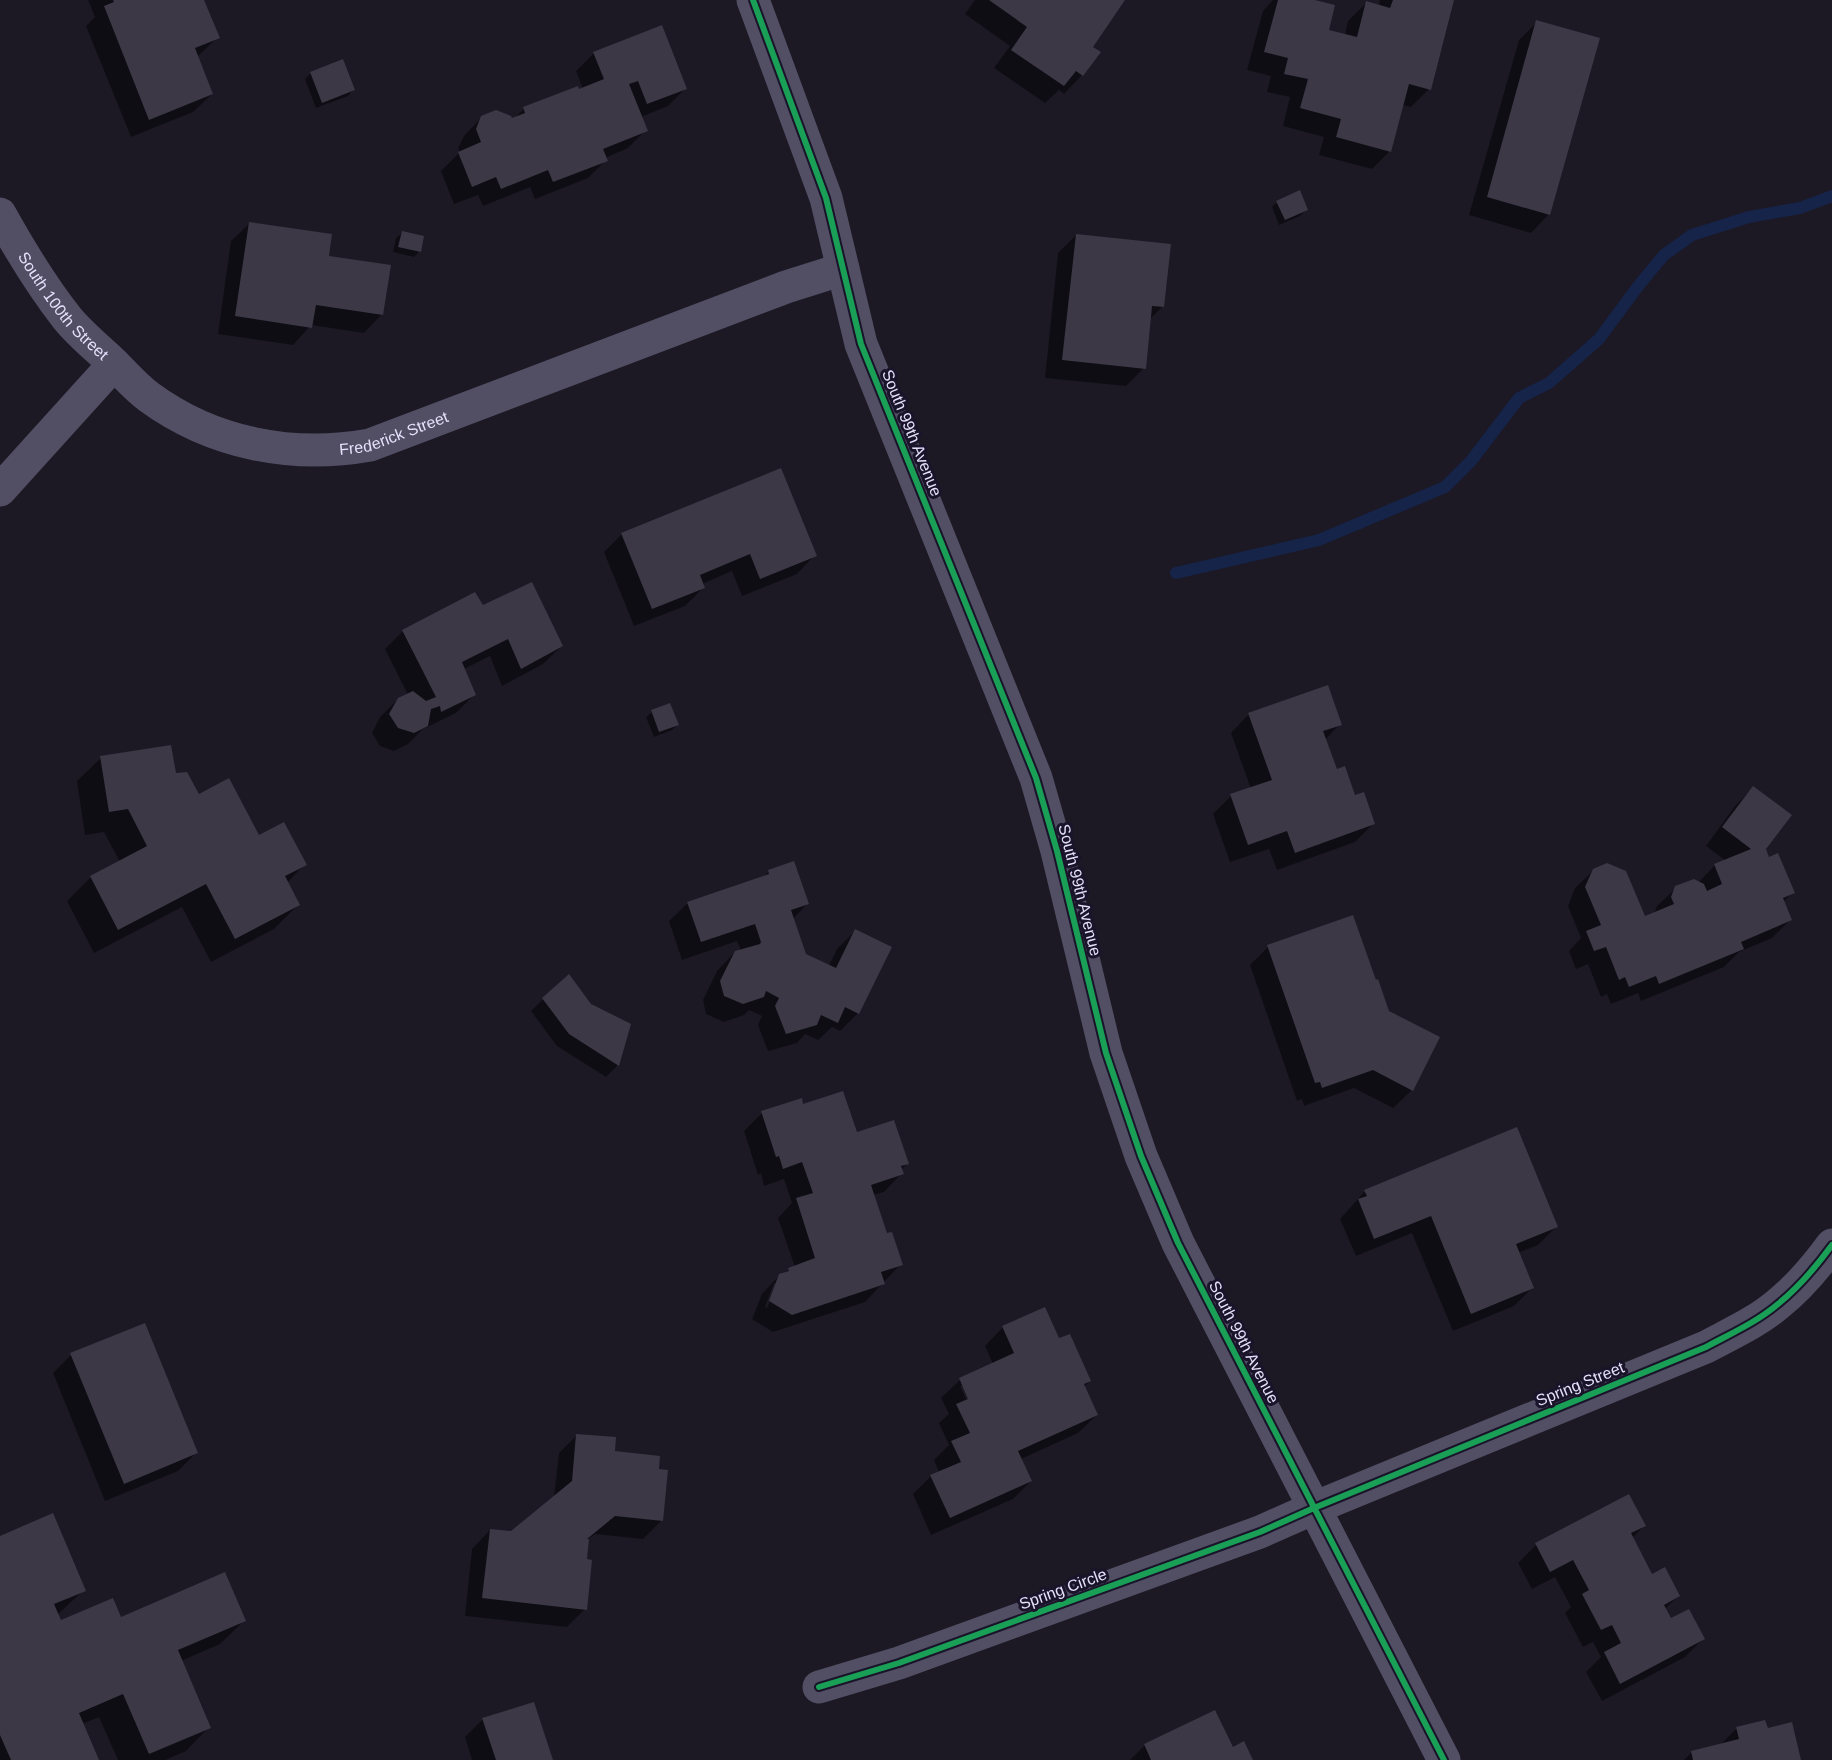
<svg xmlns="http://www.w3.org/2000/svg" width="1832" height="1760" font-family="Helvetica,sans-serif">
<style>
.shadow{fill:#0007;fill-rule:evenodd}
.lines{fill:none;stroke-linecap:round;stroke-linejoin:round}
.stream{stroke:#162449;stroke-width:12}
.building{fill:#3c3846}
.minor{stroke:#524f64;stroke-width:33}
.cycleway-casing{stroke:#1a142a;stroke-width:10}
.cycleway{stroke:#1a9f57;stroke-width:6}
.labels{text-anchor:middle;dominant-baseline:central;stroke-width:6;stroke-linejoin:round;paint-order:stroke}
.street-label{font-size:16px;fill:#e6e0fc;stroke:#1a142a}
</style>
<rect width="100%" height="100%" fill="#1c1925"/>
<path class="shadow" d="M88,0H203L218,37L197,57L212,94L193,112L131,137L86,26L95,17Z
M975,0H1123L1091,47L1082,75L1064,94L1059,90L1045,103L994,68L1010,46L965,14Z
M1273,0H1309L1327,31L1345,35L1348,21L1366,3L1379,6L1380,0H1452L1429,89L1411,107L1402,105L1390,151L1372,169L1319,155L1324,137L1283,126L1290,97L1267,92L1271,76L1247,70L1263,11Z
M1537,22L1549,214L1531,233L1469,215L1519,40Z
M594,53L686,88L668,106L641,117L646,130L628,148L605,158L606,160L588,178L535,199L530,187L483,206L478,195L454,204L441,171L460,152L458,148L464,136L482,117L511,121L524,109L583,89L576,71Z
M311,73L353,90L348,96L316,108L305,79Z
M1277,202L1306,210L1300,216L1279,225L1272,207Z
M250,223L327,257L382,314L364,333L311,325L293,345L218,334L231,241Z
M402,233L420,251L414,257L393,252L396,238Z
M1076,235L1163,306L1149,320L1144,368L1126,386L1045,378L1058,253Z
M622,534L815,555L797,574L742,596L732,571L702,584L703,588L685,606L634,626L604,552Z
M482,607L562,646L543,664L502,686L490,656L464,669L475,694L456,713L423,729L408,744L394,751L380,746L372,733L380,717L398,699L408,695L385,649L403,631Z
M652,712L677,725L672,730L654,737L646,717Z
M1249,714L1340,724L1325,740L1336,771L1373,824L1355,842L1277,870L1269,849L1230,862L1213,814L1231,796L1251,789L1231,733Z
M101,758L174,775L198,796L259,837L305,864L287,883L298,905L274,929L211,962L182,907L94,953L67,901L91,877L120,862L104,832L85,835L77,781Z
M1753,788L1765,849L1769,859L1793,892L1783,902L1790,920L1772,938L1739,952L1724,967L1641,1001L1638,993L1611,1004L1607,994L1601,997L1588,964L1576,969L1569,951L1581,938L1568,906L1575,888L1594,870L1644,918L1654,914L1657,906L1676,888L1698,883L1715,865L1726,861L1706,846L1735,806Z
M769,871L807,904L793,919L804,955L829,966L837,949L855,931L858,1013L840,1031L832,1027L818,1040L805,1034L797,1043L768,1051L758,1025L762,1016L749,1010L744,1015L724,1022L706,1014L703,1000L717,971L735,952L741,951L737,941L682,960L669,921L688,903L763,878Z
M1268,947L1412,1090L1393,1108L1354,1088L1304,1106L1302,1099L1297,1101L1250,965Z
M543,999L618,1065L606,1077L557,1046L531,1011Z
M802,1106L907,1164L901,1170L902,1173L884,1192L873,1195L886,1235L901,1264L865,1302L773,1332L752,1319L762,1294L780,1275L795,1267L778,1218L792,1203L784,1179L764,1186L761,1173L758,1175L744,1131L762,1113ZM774,1283H777L767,1308L765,1307Z
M1365,1191L1556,1227L1538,1245L1518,1253L1532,1288L1514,1306L1453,1331L1412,1233L1356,1256L1340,1219Z
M1003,1327L1058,1340L1089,1381L1084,1387L1097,1415L1078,1433L1021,1459L1031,1481L1013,1499L931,1535L913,1494L931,1476L939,1472L934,1460L949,1445L939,1423L949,1414L941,1398L960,1380L993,1364L985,1346ZM960,1386H964L973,1405L970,1407Z
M71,1355L196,1453L178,1471L105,1501L53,1373Z
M577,1435L657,1470L662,1520L643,1539L595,1534L588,1539L585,1560V1609L567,1627L465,1616L472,1549L490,1530L511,1533L554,1497L559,1453Z
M1644,1526L1632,1538L1652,1576L1678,1596L1665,1609L1671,1620L1703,1639L1685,1657L1602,1701L1586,1672L1601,1657L1593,1642L1583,1647L1565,1613L1571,1607L1555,1577L1532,1589L1518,1563L1536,1545Z
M0,1538L84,1590L57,1615L60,1622L120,1619L244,1621L220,1644L181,1661L209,1727L186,1751L165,1760H118L99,1717L82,1724L97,1760H0Z
M1214,1712L1232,1749L1251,1760H1130L1145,1745Z
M483,1719L551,1760H472L465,1737Z
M1764,1721L1767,1730L1800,1760H1684L1692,1752L1720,1745L1736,1729Z"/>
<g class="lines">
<path class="stream" d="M1176,573L1319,540L1445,487L1471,461L1519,398L1549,383L1599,339L1639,285L1664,255L1692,235L1749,217L1800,208L1832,196"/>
</g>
<path class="building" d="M113,0H204L220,38L195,48L213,94L149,120L104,6L114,2Z
M989,0H1125L1093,47L1101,52L1083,76L1076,71L1064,86L1011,50L1027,27Z
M1278,0H1315L1335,5L1329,30L1357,37L1366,1L1390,8L1393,0H1454L1431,90L1409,84L1391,152L1336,137L1341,119L1300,108L1308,79L1284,74L1288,58L1264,52Z
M1536,20L1600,38L1550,215L1487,197Z
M662,25L687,89L647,104L638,81L629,84L648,131L603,149L608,161L553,182L548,170L501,189L496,177L472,187L458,152L481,142L476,129L481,116L496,110L511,116L512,118L525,113L523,107L578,86L579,89L604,79L593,52Z
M343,59L355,90L322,103L310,72Z
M1300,190L1308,210L1285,220L1276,201Z
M249,222L332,234L329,256L391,265L383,315L316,305L312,328L235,316Z
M402,231L424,236L421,252L398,247Z
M1076,234L1171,244L1164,307L1152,306L1146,369L1062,360Z
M781,468L817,556L760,579L750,554L700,575L705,588L652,609L621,533Z
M532,582L563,646L521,669L508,639L462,662L476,695L441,712L440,706L431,709L428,726L414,733L398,728L389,714L398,698L413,691L426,701L436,697L402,630L475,592L483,605Z
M1328,685L1342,725L1323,731L1337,769L1345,766L1355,795L1364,792L1375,824L1295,853L1287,831L1248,845L1230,794L1272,780L1248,713Z
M670,703L679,725L659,732L651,710Z
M171,745L176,773L187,772L199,794L229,778L259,835L284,822L307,865L285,876L300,905L235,939L206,884L118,930L90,876L147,846L128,809L109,812L100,756Z
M1753,786L1792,815L1766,849L1769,857L1778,853L1795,893L1783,898L1792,920L1741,942L1744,949L1659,984L1656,976L1629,987L1625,977L1619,980L1606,947L1594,951L1586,931L1601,925L1585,887L1593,869L1607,863L1626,871L1645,916L1674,904L1671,897L1675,886L1694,879L1704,884L1707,891L1722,884L1714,864L1751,849L1722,827Z
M794,861L809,904L791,910L806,954L836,968L855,929L892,947L859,1014L845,1007L838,1023L821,1015L817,1025L786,1034L775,1006L779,998L766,991L764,997L743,1004L724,996L720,981L735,951L760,944L761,942L755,924L701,942L687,902L769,874L768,870Z
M1353,915L1376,980L1378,979L1389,1011L1440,1037L1413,1091L1373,1070L1322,1088L1320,1082L1315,1083L1267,945Z
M569,974L591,1004L631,1024L619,1066L569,1034L542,998Z
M843,1091L857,1132L894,1120L909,1164L901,1166L904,1174L871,1185L887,1233L892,1232L903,1265L881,1272L885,1284L792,1315L769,1301L779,1274L789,1271L788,1268L815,1258L796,1198L813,1193L802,1162L783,1169L779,1156L776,1157L761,1111L802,1098L803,1104Z
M1517,1127L1558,1227L1516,1244L1534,1288L1471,1314L1431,1216L1374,1239L1358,1199L1367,1196L1364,1190Z
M1045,1307L1059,1338L1070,1334L1091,1381L1084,1384L1098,1415L1018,1451L1032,1481L950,1518L930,1475L961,1462L951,1441L970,1433L956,1404L968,1399L959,1378L1014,1353L1002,1326Z
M145,1323L198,1453L124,1484L70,1353Z
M576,1434L616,1437L615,1451L660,1456L659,1469L668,1470L663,1521L615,1516L587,1539H589L587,1559L592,1560L587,1610L482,1598L490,1529L511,1531L572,1481Z
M1629,1494L1646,1526L1631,1533L1652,1574L1665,1567L1680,1596L1664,1605L1671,1618L1689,1609L1705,1639L1620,1684L1604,1652L1621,1643L1612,1625L1601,1630L1582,1594L1589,1590L1573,1560L1550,1572L1535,1543Z
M53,1513L86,1591L54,1604L61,1620L113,1598L121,1617L225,1572L246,1621L178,1650L211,1728L149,1754L123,1694L79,1713L99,1760H11L0,1735V1536Z
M534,1702L553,1760H496L482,1718Z
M1215,1710L1233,1747L1244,1741L1253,1760H1151L1144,1744Z
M1765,1720L1768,1728L1792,1722L1801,1760H1693L1691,1751L1739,1739L1736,1727Z"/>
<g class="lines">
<g class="minor">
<path d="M753,0L826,198L861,344L1036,778L1057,851L1106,1053L1141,1156L1178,1243L1444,1760"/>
<path id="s1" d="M0,214C20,250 41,285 67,318C79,333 95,346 109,359C122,371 134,386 149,397C213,444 293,459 370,445L786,287L843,269"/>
<path d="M0,490L114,364"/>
<path d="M819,1687L899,1663L1260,1532L1314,1508L1706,1347C1730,1334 1757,1322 1778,1304C1799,1287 1816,1267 1832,1245"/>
</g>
<g class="cycleway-casing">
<path id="cycleway" d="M753,0L826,198L861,344L1036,778L1057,851L1106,1053L1141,1156L1178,1243L1444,1760
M819,1687L899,1663L1260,1532L1314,1508L1706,1347C1730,1334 1757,1322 1778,1304C1799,1287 1816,1267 1832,1245"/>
</g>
<use href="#cycleway" class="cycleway"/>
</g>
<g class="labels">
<g class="street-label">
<text stroke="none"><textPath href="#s1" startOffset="112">South 100th Street</textPath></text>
<text stroke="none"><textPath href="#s1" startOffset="496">Frederick Street</textPath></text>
<text transform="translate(912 433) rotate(68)">South 99th Avenue</text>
<text transform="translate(1080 890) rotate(76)">South 99th Avenue</text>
<text transform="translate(1244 1342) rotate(63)">South 99th Avenue</text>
<text transform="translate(1580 1384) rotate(-22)">Spring Street</text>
<text transform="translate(1063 1589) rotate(-20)">Spring Circle</text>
</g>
</g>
</svg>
